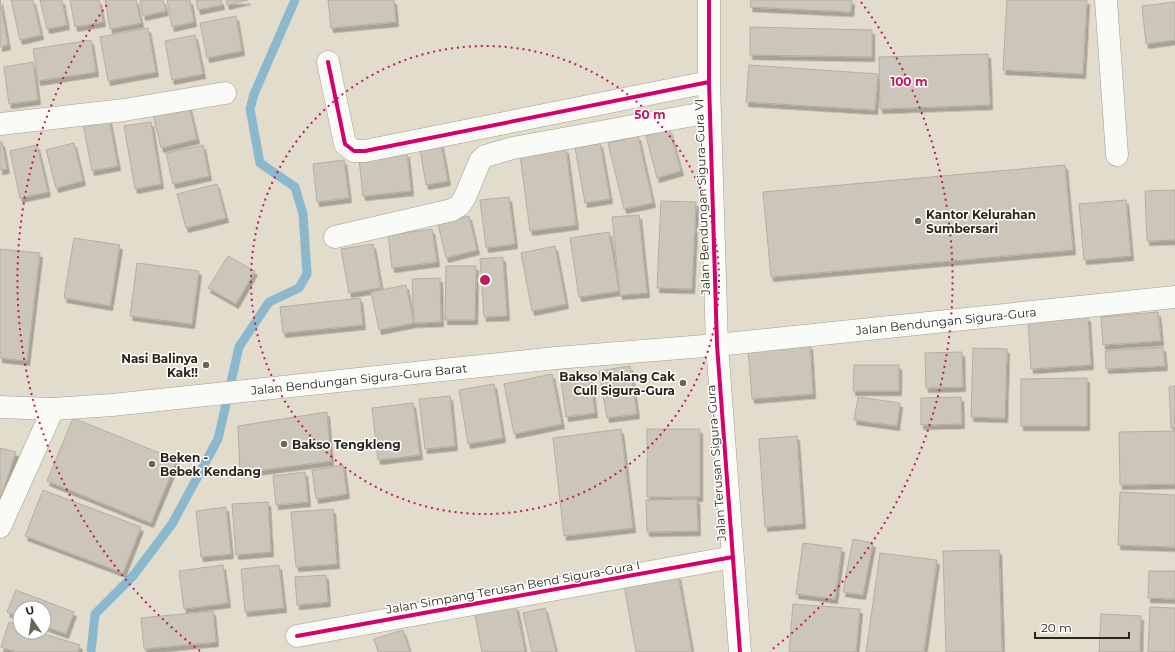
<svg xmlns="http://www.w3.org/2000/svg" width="1175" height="652" font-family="Montserrat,sans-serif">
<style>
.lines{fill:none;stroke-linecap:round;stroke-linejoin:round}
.stream{stroke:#8cb8cd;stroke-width:9}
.building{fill:#ccc5ba;stroke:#b5aea3;filter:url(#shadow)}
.minor-casing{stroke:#a19e91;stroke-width:23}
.major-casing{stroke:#a19e91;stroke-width:23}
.minor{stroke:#fafaf7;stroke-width:22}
.major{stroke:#fafaf7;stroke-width:22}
.cycleway-casing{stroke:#fff;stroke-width:6}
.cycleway{stroke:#d6006c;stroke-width:4}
.ring{fill:none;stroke:#c2185b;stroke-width:2;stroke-dasharray:2 4}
.poi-dot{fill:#696557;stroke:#fff;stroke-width:1.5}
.labels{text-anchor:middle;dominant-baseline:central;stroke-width:3;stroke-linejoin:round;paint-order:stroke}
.street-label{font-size:12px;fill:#282519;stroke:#fff}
.poi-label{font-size:12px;font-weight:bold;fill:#282519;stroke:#fff;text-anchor:start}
.centre{fill:#c2185b;stroke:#fff;stroke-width:2}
.ring-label{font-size:12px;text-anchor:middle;font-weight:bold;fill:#c2185b;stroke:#fff;stroke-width:3;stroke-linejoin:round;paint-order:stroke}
</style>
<defs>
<filter id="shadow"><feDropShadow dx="2.5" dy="4.5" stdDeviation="0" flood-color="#0004"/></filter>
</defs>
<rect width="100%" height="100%" fill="#e1dccb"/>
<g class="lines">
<path class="stream" d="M91,652L95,614L133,576L172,524L218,439L239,347L269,302L299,288L307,274L303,214L295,187L260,163L250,109L254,94L295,0"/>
</g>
<path class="building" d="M0,0L8,45L0,47Z
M11,0H33L41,35L20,40Z
M40,0H62L67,25L47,29Z
M70,0H99L103,22L75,27Z
M105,0H136L141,23L110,29Z
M140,0H163L166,11L143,16Z
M167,0H190L194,22L172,27Z
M196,0H221L222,5L198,10Z
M226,0H248L227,5Z
M328,0H394L396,22L331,28Z
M751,0H852L851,12L750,7Z
M1007,0H1087L1083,74L1003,70Z
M1175,2V40L1146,44L1142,6Z
M236,16L242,51L207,58L200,23Z
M750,27L872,30V57L750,55Z
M148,28L156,72L108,81L100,37Z
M195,35L203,74L172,80L165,41Z
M91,40L96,72L38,81L33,49Z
M988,54L990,105L880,109L879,57Z
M33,62L38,100L9,104L4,67Z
M749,65L878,74L875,110L746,102Z
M189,106L197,139L161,148L153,114Z
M109,119L118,166L92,171L83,124Z
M151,122L161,184L135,189L124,126Z
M669,129L681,171L657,178L646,136Z
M638,136L653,203L624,209L608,143Z
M440,139L448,181L426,185L419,143Z
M0,142H2L7,169L0,170Z
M74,143L83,181L56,188L46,150Z
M600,143L610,199L585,203L575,148Z
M37,145L48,192L20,198L10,151Z
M203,145L209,176L173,184L166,153Z
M566,149L576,225L530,231L520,155Z
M407,153L411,191L363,196L359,159Z
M344,160L349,198L317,202L313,164Z
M1065,165L1073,250L771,277L763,192Z
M217,184L226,218L186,228L177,194Z
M1175,190V240L1147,241L1145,191Z
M509,197L515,244L486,248L480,200Z
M1126,200L1131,256L1084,260L1079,204Z
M661,201L696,202L692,289L657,288Z
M639,215L647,293L620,295L612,217Z
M469,216L477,250L446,258L438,224Z
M432,229L437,262L392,268L388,235Z
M609,232L619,291L579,297L570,238Z
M74,238L120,245L110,306L64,298Z
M373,244L381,288L349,293L341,249Z
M555,246L566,304L532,311L521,253Z
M0,249L40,253L27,361L0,358Z
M228,256L255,271L236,304L208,288Z
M503,257L507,316L484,317L480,259Z
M137,263L199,271L192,324L130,316Z
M446,266H476L475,320H445Z
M440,278L441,322L414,323L412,279Z
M406,285L414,323L379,330L371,292Z
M360,298L363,325L283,333L280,307Z
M1158,312L1161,341L1103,345L1101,317Z
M1088,317L1091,365L1031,369L1028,322Z
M810,345L813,394L752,399L748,350Z
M1163,347L1165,366L1106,369L1105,351Z
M973,348L1007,349L1005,418L971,417Z
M962,352L963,387L926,388L925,353Z
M854,365H899V391H853Z
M630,366L637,414L607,418L599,371Z
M552,374L562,424L514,434L504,384Z
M590,375L595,413L566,417L561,379Z
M1087,378V426H1021V379Z
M494,384L503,438L468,444L459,390Z
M1175,386V427L1171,428L1169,387Z
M450,396L455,446L425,449L419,399Z
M858,397L900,403L897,426L854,420Z
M961,397L962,424L921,425V398Z
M413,403L420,455L378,460L372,408Z
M327,412L331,461L240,473L238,426Z
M73,418L177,460L151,523L47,481Z
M621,429L633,528L564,536L553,438Z
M647,429H700V497H647Z
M1175,431V484L1120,485L1119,432Z
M797,436L803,524L765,527L759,439Z
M0,448L16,452L0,500Z
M343,465L347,494L316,499L312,470Z
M305,472L308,502L276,505L273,476Z
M43,490L141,527L123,573L25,536Z
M1120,492L1175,495V547L1118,545Z
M697,499L698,531L647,532L646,500Z
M268,502L271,552L236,555L232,504Z
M226,507L231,554L201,557L196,511Z
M333,509L337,564L296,567L291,512Z
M853,539L873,543L863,595L843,592Z
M803,543L842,548L835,599L796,594Z
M999,550L1002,652H946L943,551Z
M880,553L937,560L924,652H866Z
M223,565L228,603L184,609L179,571Z
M279,565L284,608L245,612L241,569Z
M1149,571H1175V599L1148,598Z
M326,575L328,602L297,605L295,577Z
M678,575L692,652H636L624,585Z
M16,590L74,612L66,634L44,626V608H20V617L7,612Z
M793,604L860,609L856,652H789Z
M516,606L525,652H482L475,615Z
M1150,607L1175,608V652H1148Z
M545,608L556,652H532L523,613Z
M213,611L216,642L144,649L141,618Z
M1101,614L1141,616L1140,652H1099Z
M9,622L20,626V632H38L80,645L78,652H16L1,647Z
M403,630L410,652H378L374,639Z"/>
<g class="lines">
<g class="minor-casing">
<path id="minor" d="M709,0V82L717,345L740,652
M1106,0L1117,155
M328,62L345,144L354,151H365L709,82
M0,124L124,110L225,93
M335,237L452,210L460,205L465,197L480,161L485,156L513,148L710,112
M0,527L53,409
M297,636L733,557"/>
</g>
<g class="major-casing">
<path id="major" d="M0,407L53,409L112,405L556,358L717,345L1175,297"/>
</g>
<use href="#minor" class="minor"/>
<use href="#major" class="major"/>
<g class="cycleway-casing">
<path id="cycleway" d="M709,0V82L717,345L740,652
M328,62L345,144L354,151H365L709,82
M297,636L733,557"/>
</g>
<use href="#cycleway" class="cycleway"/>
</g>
<g class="ring">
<circle cx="485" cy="280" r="234"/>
<path d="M200 651A468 468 0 0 1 109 2M861 2A468 468 0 0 1 770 651"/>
</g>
<g class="poi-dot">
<circle cx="918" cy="221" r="4"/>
<circle cx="206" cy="365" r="4"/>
<circle cx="683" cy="383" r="4"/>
<circle cx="284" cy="444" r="4"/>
<circle cx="152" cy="464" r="4"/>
</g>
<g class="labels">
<g class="street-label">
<text transform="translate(702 197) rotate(-92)">Jalan Bendungan Sigura-Gura VI</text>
<text transform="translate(946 321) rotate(-6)">Jalan Bendungan Sigura-Gura</text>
<text transform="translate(359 379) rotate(-6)">Jalan Bendungan Sigura-Gura Barat</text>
<text transform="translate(716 463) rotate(-94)">Jalan Terusan Sigura-Gura</text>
<text transform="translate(513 587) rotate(-10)">Jalan Simpang Terusan Bend Sigura-Gura I</text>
</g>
<g class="poi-label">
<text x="926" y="214">Kantor Kelurahan<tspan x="926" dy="14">Sumbersari</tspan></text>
<text x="198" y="358" text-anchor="end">Nasi Balinya<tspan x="198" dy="14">Kak!!</tspan></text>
<text x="675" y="376" text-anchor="end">Bakso Malang Cak<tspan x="675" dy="14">Cull Sigura-Gura</tspan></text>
<text x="292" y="444">Bakso Tengkleng</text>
<text x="160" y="457">Beken -<tspan x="160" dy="14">Bebek Kendang</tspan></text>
</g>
</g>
<circle cx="485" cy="280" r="6" class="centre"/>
<g class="ring-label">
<text x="909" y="86">100 m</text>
<text x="650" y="119">50 m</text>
</g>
<g transform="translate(32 620) rotate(347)"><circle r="19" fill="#ffffff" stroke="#a9a8a3"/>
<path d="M0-3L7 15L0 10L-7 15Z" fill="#696557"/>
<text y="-6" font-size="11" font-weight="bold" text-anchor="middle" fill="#282519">U</text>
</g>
<path d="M1035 632v6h94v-6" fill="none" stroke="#282519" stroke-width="2"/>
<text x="1041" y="632" font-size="12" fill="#282519" stroke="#ffffff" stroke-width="3" paint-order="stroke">20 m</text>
</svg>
